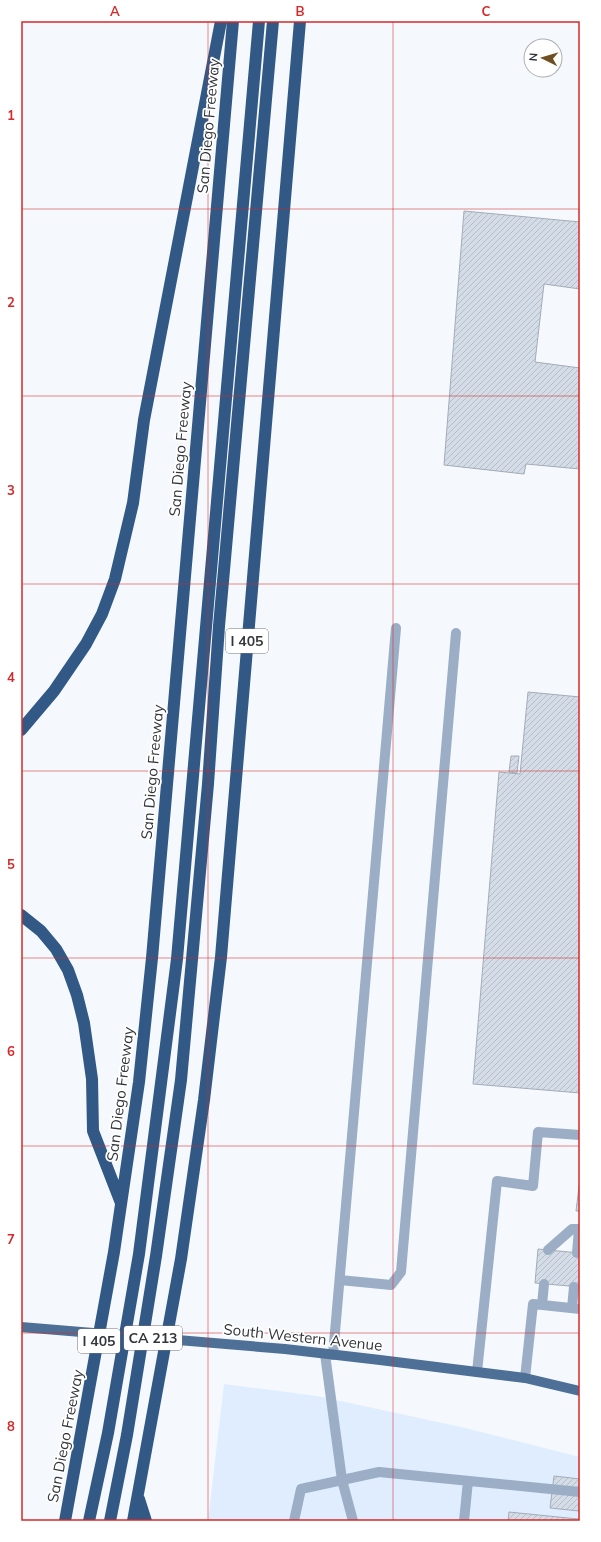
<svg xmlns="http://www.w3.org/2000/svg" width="601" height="1542" font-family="Mulish,sans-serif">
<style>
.built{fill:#dfedff}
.building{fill:url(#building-hatch);stroke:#a3acb7}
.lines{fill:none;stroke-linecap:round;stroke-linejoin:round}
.lane{stroke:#9caec5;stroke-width:10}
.primary{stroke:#4e7097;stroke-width:10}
.highway{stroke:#325985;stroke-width:12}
.grid{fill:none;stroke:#d62828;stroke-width:1;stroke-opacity:0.55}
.labels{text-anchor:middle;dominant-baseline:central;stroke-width:3.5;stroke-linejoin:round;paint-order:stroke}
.shield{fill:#fff;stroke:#707275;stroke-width:1}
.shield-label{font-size:14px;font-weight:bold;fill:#32353a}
.street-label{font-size:15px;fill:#32353a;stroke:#fff}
.neatline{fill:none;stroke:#d62828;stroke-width:1.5}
.grid-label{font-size:13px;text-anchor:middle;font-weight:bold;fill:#d62828}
</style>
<defs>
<pattern id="building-hatch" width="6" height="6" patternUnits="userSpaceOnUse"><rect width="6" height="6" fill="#d3dce7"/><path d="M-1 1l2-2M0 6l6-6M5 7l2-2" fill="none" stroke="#b6bdc7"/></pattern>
</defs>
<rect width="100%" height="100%" fill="#f5f9fe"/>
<path class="built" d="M224,1384L317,1396L461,1427L580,1457V1521H208Z"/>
<path class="building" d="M464,211L580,222V289L544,284L535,362L580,368V469L526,464L524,474L444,465Z
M528,692L580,697V1093L473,1084L499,772L520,774Z
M511,756H519L517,773L509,772Z
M579,1186H580V1211H576Z
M538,1249L580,1253V1287L535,1283Z
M554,1476L580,1479L579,1511L550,1508Z
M509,1512L578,1519L577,1521H508Z"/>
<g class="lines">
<path class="lane" d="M548,1250L572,1229H580
M577,1253L579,1229
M340,1280L391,1285L401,1272L456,633
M542,1305L544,1284
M572,1308L574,1287
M325,1354L342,1480L353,1521
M333,1355L396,628
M477,1372L497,1181L533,1186L538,1132L580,1135
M525,1378L533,1304L580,1309
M294,1521L301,1489L379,1472L580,1492
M464,1521L468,1481"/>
<path class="primary" d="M21,1327L285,1349L380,1360L525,1378L580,1391"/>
<path class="highway" d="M21,730L54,691L86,644L102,614L115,579L133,503L144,420L221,21
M21,915L41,931L56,949L68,970L77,995L84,1023L92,1079L93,1131L121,1203
M139,1499L146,1521
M65,1521L114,1252L139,1082L152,958L233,21
M89,1521L108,1433L139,1254L177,959L259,21
M110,1521L127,1435L156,1256L181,1080L208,784L219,626L273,21
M133,1521L181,1259L204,1100L221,957L300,21"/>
</g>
<path class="grid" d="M208,21V1521M393,21V1521M21,209H580M21,396H580M21,584H580M21,771H580M21,958H580M21,1146H580M21,1333H580"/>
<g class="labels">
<g class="shield">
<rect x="226" y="629" width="42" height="24" rx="3"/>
<rect x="124" y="1326" width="58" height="24" rx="3"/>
<rect x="78" y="1329" width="42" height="24" rx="3"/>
</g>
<g class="shield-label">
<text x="247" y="641">I 405</text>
<text x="153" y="1338">CA 213</text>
<text x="99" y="1341">I 405</text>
</g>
<g class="street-label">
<text transform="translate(208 126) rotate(-85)">San Diego Freeway</text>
<text transform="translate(180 449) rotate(-85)">San Diego Freeway</text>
<text transform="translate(152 772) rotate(-85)">San Diego Freeway</text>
<text transform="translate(120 1094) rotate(-83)">San Diego Freeway</text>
<text transform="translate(303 1337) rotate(6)">South Western Avenue</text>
<text transform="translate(65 1436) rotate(-79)">San Diego Freeway</text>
</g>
</g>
<rect width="601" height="1542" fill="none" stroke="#ffffff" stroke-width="44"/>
<g transform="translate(543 58) rotate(275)"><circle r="19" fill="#ffffff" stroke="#adaeb0"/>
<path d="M0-3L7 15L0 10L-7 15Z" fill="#6f5025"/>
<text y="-6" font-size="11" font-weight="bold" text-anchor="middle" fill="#32353a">N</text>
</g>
<rect x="22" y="22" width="557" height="1498" class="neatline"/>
<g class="grid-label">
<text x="115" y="16">A</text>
<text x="300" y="16">B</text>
<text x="486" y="16">C</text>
<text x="11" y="120">1</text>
<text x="11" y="307">2</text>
<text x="11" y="495">3</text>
<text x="11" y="682">4</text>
<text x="11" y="869">5</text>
<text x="11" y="1056">6</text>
<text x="11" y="1244">7</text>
<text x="11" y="1431">8</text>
</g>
</svg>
